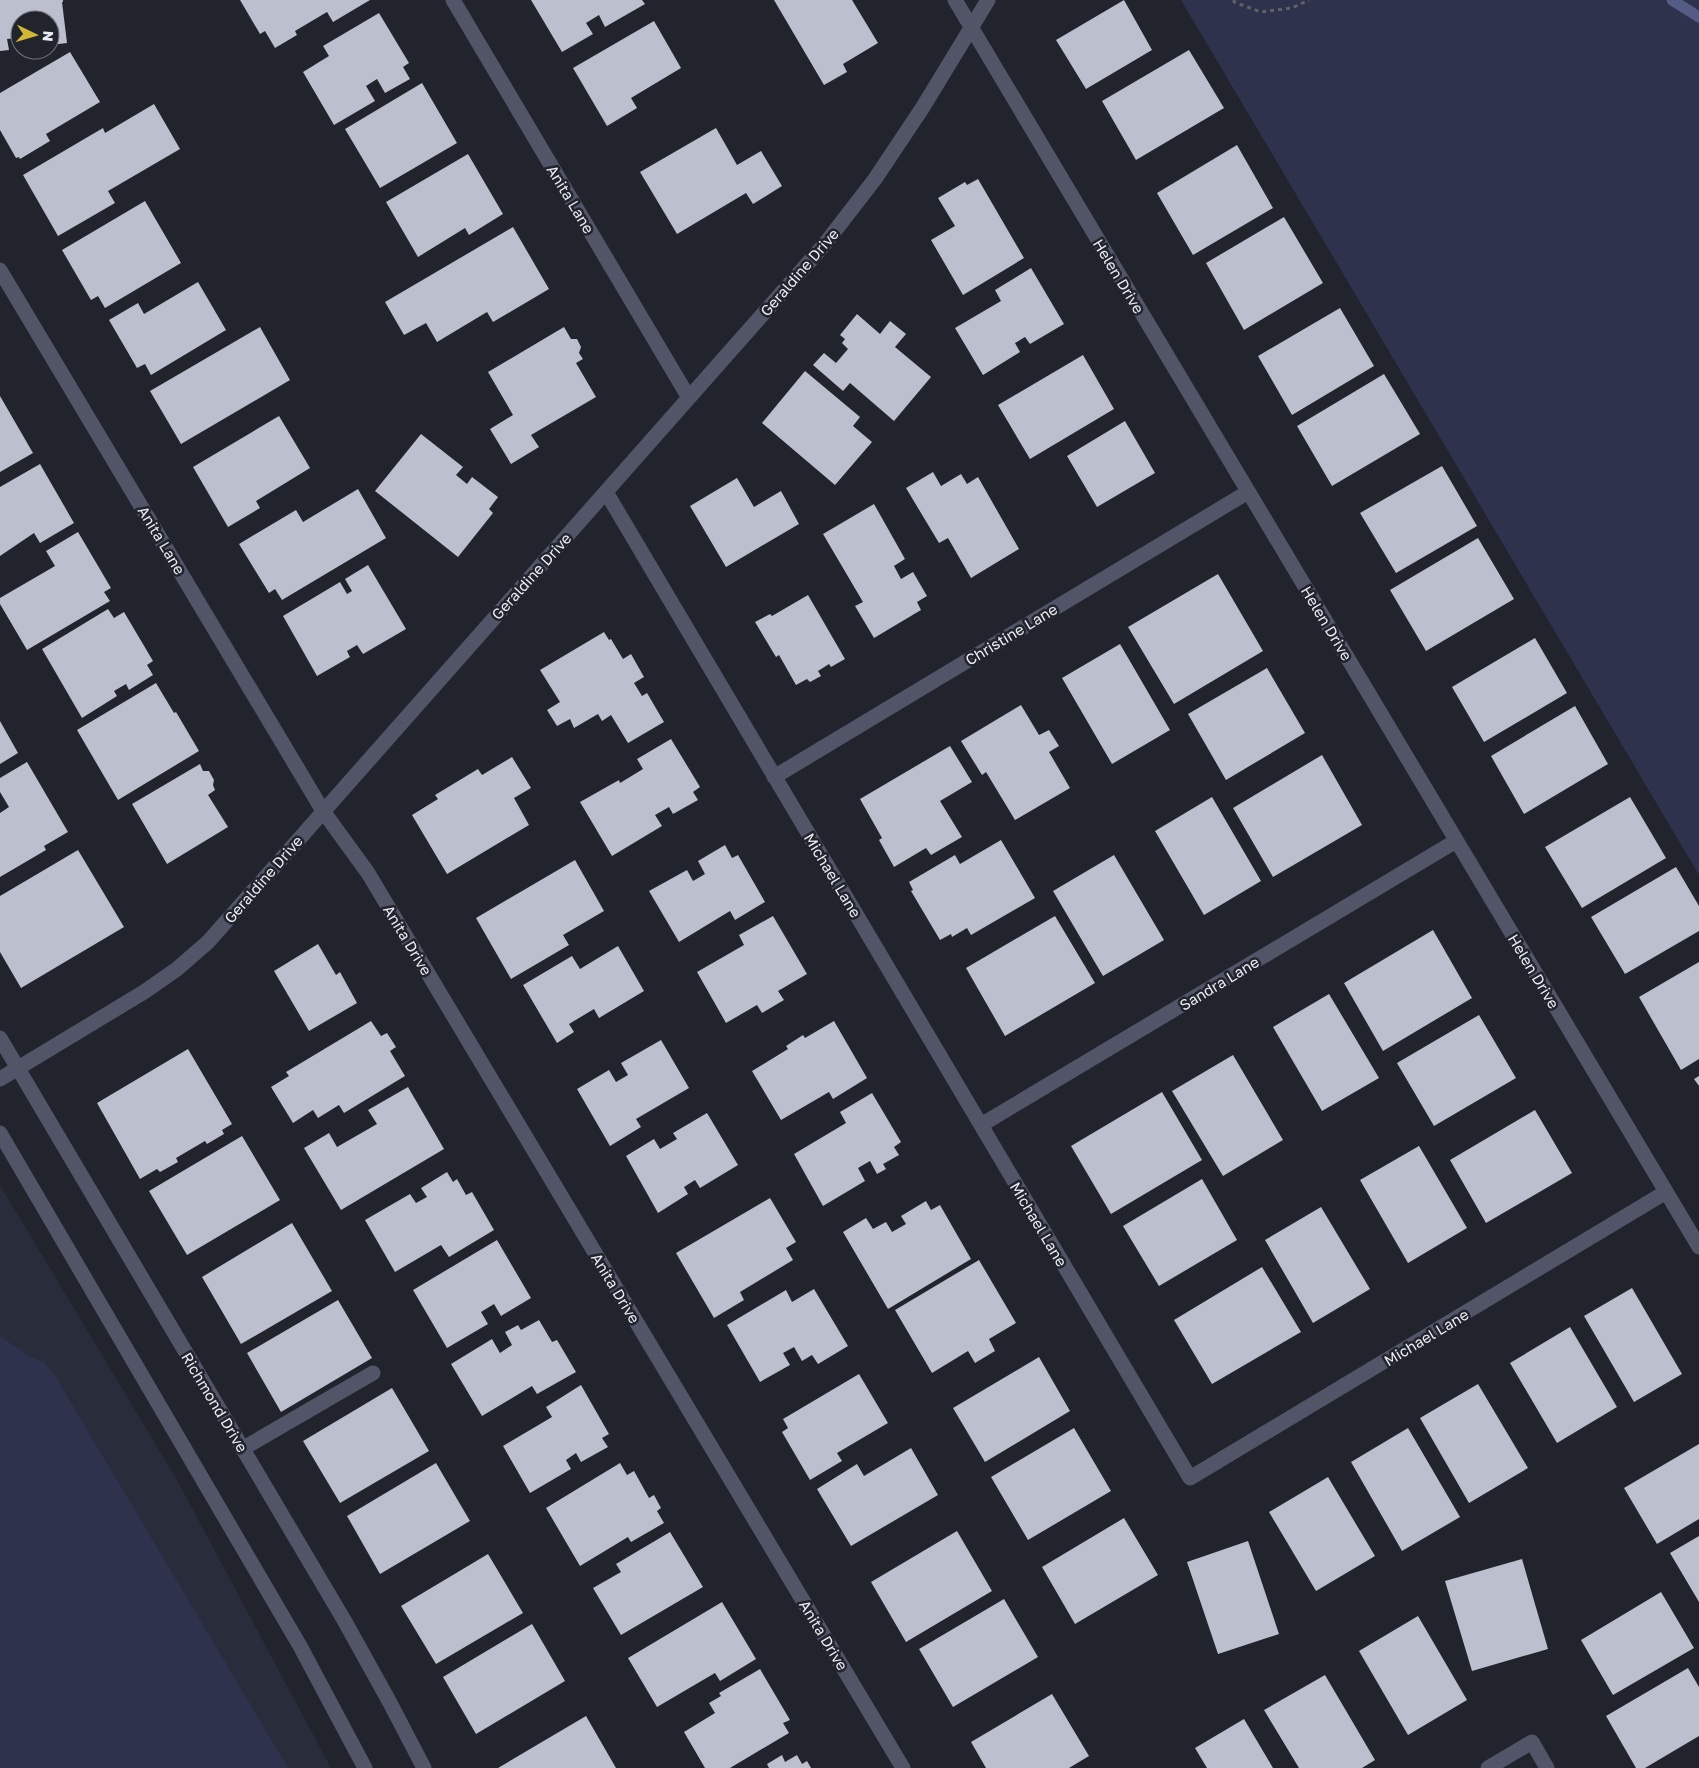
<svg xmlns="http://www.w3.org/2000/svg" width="1699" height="1768" font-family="'Golos Text',sans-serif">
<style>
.built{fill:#292c3b}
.green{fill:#2e324d}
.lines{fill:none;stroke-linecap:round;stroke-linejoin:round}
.stream{stroke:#545b85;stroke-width:11}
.building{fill:#bcbfcd}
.path{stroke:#5f616a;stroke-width:3;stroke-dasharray:4 4;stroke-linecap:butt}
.minor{stroke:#515567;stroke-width:15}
.labels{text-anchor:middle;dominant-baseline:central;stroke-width:5;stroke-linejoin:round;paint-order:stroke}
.street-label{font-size:15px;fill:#ebecf3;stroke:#21232d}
</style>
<rect width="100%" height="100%" fill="#21232d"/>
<path class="built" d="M0,1185L176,1478L331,1768H0Z"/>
<path class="green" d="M1181,0H1699V875Z
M0,1336L30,1357L44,1362L57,1379L288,1768H0Z"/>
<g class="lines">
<path class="stream" d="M1672,0L1699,17"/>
</g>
<path class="building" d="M0,0H63V2H62L67,43L50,45V20H20V38L7,39L9,50L0,51Z
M240,0H370L333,22L327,12L295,31L297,35L275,48L265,31L260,34Z
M531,0H642L645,4L605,27L599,15L586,23L593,34L562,52Z
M774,0H852L878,43L843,64L847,72L824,85Z
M1124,0L1152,50L1086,89L1056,40Z
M379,13L409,63L403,67L410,79L385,93L377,79L366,86L375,101L334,125L303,72L329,56L323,46Z
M654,21L681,68L631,98L637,108L607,126L573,68Z
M1189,50L1224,108L1136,160L1102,101Z
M70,52L100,102L46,134L50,141L20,159L19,157L16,158L0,130V93Z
M422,83L457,143L380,188L345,129Z
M154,104L180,149L108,191L115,203L58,236L23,175L103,128L105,133Z
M716,128L737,165L761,151L782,186L753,204L746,193L677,234L640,172Z
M1237,145L1273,208L1193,255L1157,193Z
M468,154L503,214L469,235L465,228L418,257L386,202Z
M978,179L1024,258L963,295L931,240L955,226L938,198L965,182L967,185Z
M145,201L181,263L105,308L98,296L91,300L62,250Z
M1284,217L1323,283L1244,330L1206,263Z
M513,227L549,289L493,322L487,312L437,342L426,323L404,335L385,302Z
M1031,268L1064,324L1030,344L1025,337L1015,343L1020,352L983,375L955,328L1001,301L995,290Z
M198,282L226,330L151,375L145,364L137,368L109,320L138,303L144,314Z
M1340,308L1374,366L1292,415L1258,356Z
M857,314L880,334L890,321L906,334L895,347L931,377L894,421L850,383L843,391L813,365L824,353L836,363L848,349L842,343L845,339L840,335Z
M260,327L290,380L181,444L150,391Z
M564,327L571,339H577L581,347L579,353L583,359L576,363L596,397L531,435L539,447L511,464L490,429L513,415L488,372Z
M1083,355L1114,409L1030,459L998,405Z
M805,371L860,417L853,426L872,442L835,485L762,423Z
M1384,374L1420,434L1332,486L1297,426Z
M0,396L33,453L0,472Z
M279,416L310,468L256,501L260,508L228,527L193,467Z
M1125,421L1155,473L1097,507L1067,456Z
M421,434L463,467L456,475L467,484L472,477L498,497L489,509L493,513L458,557L375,491Z
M40,464L74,523L40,543L34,533L0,556V487Z
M1442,466L1477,526L1396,573L1360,513Z
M933,472L941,486L961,474L967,484L978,477L1019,549L971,578L948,538L939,543L906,488Z
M737,478L754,507L781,491L799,524L726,567L690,506Z
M358,489L386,538L282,600L275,589L269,593L239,544L296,510L303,522Z
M874,504L905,559L894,566L901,579L913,572L927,596L917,602L921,610L874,638L855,606L863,602L823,534Z
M78,532L111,588L104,592L110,601L27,650L0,604V598L55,566L46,551Z
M1478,538L1514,599L1426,651L1390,590Z
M368,565L406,629L363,654L357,645L347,651L350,657L317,676L283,616L340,582L347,594L352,591L345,579Z
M1218,574L1263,651L1174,704L1128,627Z
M808,595L845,659L831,667L829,664L818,671L821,676L810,682L807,679L796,685L779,655L776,657L755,622L770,614L772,616Z
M108,609L114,618L124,612L153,661L147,665L153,675L129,690L126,684L114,691L117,696L82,718L42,649Z
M604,632L609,640L611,639L623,659L631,654L644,677L634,683L642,696L647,693L664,722L628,743L611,715L602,721L598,714L574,728L570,719L557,726L547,710L560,702L540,670Z
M1535,638L1567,693L1484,742L1452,687Z
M1120,644L1170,730L1112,764L1062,678Z
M1267,668L1305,733L1226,780L1188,714Z
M156,683L174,713L176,712L199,751L118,800L77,730Z
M1021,705L1039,735L1049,730L1059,746L1049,752L1070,788L1015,820L986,772L982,775L961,741Z
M1575,706L1608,764L1524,814L1491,756Z
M0,721L18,753L0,764Z
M671,739L700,787L693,792L698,800L673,814L669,807L655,815L662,826L612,856L580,802L619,780L620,783L643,769L637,759Z
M950,746L972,782L940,801L962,837L931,855L926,848L894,867L879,840L882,838L860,799Z
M1322,755L1362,825L1273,877L1233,808Z
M512,757L531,788L514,798L529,825L447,874L412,815L438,799L435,795L478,769L482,775Z
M27,762L68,832L44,846L46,850L0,877V813L9,807L0,792V778Z
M200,764L203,771H209L214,780L213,785L215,790L208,795L228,827L167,864L132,804Z
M1212,797L1261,881L1204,915L1155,831Z
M1630,797L1666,858L1582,908L1545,847Z
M1001,840L1035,898L971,935L967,928L952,937L951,934L940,940L911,891L913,890L909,882L955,855L960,864Z
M725,845L732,858L738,855L765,902L735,920L730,911L679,942L649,891L687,870L693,881L705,874L698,861Z
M78,850L124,927L21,988L0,952V896Z
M1114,855L1164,940L1103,976L1053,891Z
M575,860L604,911L563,935L569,945L511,979L476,918Z
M1676,867L1699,906V931L1625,974L1591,917Z
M773,916L807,974L778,991L784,1000L762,1013L757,1005L726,1023L697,972L744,945L739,935Z
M1055,916L1095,983L1005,1036L966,968Z
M1433,930L1472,998L1383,1051L1344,983Z
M318,944L336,975L340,972L357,1003L309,1031L274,971Z
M618,946L644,991L599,1018L594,1009L569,1024L574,1032L557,1043L523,985L572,956L580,969Z
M1699,962V1059L1681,1070L1639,997Z
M1329,994L1379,1078L1322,1111L1273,1027Z
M1479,1015L1516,1078L1434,1126L1397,1063Z
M371,1021L381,1036L387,1033L396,1047L390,1051L405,1076L344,1113L339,1105L318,1118L313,1110L293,1123L271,1087L289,1076L286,1072Z
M834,1021L867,1078L833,1099L829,1092L781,1120L752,1071L788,1049L786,1046L803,1035L805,1038Z
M661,1040L689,1088L636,1119L641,1127L610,1146L577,1089L609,1070L616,1082L628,1075L621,1063Z
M188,1049L232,1124L222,1130L224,1134L207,1144L205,1141L176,1158L178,1162L160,1172L157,1169L140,1179L97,1103Z
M1233,1055L1283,1140L1223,1176L1172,1091Z
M1699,1076V1086L1694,1079Z
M408,1087L444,1149L341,1210L304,1148L329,1133L337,1147L377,1124L368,1110Z
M1162,1092L1202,1160L1111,1214L1071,1146Z
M872,1093L901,1142L894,1147L899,1155L883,1164L886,1169L877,1174L870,1161L858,1168L865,1181L823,1206L794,1154L846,1123L840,1112Z
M1535,1110L1572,1173L1486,1223L1450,1160Z
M707,1113L738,1165L700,1188L695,1180L684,1187L688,1194L658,1213L626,1156L654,1139L660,1149L677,1139L673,1133Z
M242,1136L280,1200L187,1255L149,1191Z
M1419,1146L1467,1228L1408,1263L1360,1180Z
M447,1172L453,1182L457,1179L466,1195L472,1192L494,1230L449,1257L441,1245L395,1272L365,1220L410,1194L416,1203L427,1197L421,1188Z
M1202,1179L1237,1240L1159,1286L1123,1226Z
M770,1198L796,1242L786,1248L793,1260L740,1292L744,1300L714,1318L676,1253Z
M926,1201L931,1210L940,1205L971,1259L888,1309L843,1232L866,1218L873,1229L886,1222L892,1232L906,1224L901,1216Z
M1321,1207L1370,1289L1313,1323L1265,1240Z
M292,1223L332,1291L241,1344L202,1277Z
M497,1240L531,1298L501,1316L494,1304L481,1312L488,1324L447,1348L413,1290Z
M979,1260L1016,1323L989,1339L995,1351L975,1363L968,1351L932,1373L895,1310Z
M1262,1267L1301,1332L1212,1384L1174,1320Z
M1632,1288L1682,1374L1634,1402L1584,1316Z
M814,1289L848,1346L818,1364L812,1355L802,1361L794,1347L783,1353L790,1365L760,1382L727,1325L786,1290L792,1302Z
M338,1300L372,1358L281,1412L247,1353Z
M539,1320L552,1342L557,1340L576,1372L537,1394L532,1386L482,1416L451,1364L492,1339L500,1353L512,1345L505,1332L518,1325L521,1330Z
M1570,1327L1617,1407L1557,1443L1510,1363Z
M1039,1357L1070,1411L985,1462L953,1408Z
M859,1374L888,1423L837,1453L842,1461L810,1480L782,1432L788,1428L783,1419Z
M1478,1384L1528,1468L1469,1503L1420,1418Z
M581,1385L609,1434L602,1438L608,1447L581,1462L576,1453L566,1460L571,1469L530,1493L503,1446L552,1417L546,1407Z
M392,1388L429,1451L340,1503L303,1441Z
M1074,1428L1111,1491L1028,1540L991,1477Z
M1408,1428L1460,1517L1402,1551L1351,1462Z
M1699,1444V1519L1657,1544L1624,1488Z
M911,1448L938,1495L851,1546L817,1489L857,1464L864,1476Z
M436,1463L470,1521L380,1574L347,1516Z
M620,1463L627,1475L634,1471L649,1498L654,1495L661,1508L657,1511L664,1523L631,1542L628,1537L580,1566L546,1508Z
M1328,1477L1375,1556L1316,1591L1269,1512Z
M1124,1518L1158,1575L1075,1624L1042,1567Z
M957,1531L992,1591L906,1642L871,1582Z
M670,1532L703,1587L621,1635L593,1588L621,1572L616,1564Z
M1699,1536V1602L1670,1553Z
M1248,1541L1279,1634L1218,1654L1187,1562Z
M488,1554L523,1613L436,1664L401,1606Z
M1522,1559L1548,1649L1472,1671L1445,1581Z
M1661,1592L1694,1648L1613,1695L1581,1640Z
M1004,1599L1038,1657L953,1707L919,1649Z
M722,1602L756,1659L720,1681L715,1673L657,1707L628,1658Z
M1418,1616L1467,1700L1408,1735L1359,1651Z
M532,1624L565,1681L476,1734L443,1677Z
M1688,1668L1699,1687V1736L1645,1768H1636L1606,1716Z
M760,1669L790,1720L783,1723L789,1733L730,1768H705L684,1732L715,1713L709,1703L721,1696L719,1693Z
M1325,1675L1375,1760L1362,1768H1299L1264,1710Z
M1052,1694L1089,1756L1069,1768H986L971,1742Z
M586,1716L616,1768H498Z
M1244,1719L1273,1768H1207L1195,1748Z
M782,1755L785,1762L797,1755L802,1764L807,1761L811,1768H769L767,1764Z"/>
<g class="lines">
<path class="path" d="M1234,0V2L1261,12L1292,8L1309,0"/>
<path class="minor" d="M453,0L689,398
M955,0L1699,1247
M0,270L323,811L368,873L903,1768
M606,492L1190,1478L1666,1192
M774,777L1248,492
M0,1038L344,1620L389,1701L424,1768
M0,1079L144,992L177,969L208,942L824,245L875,179L923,107L988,0
M981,1125L1456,841
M0,1133L300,1646L365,1768
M242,1449L373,1373
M1488,1768L1532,1742L1547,1768"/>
</g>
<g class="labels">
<g class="street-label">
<text transform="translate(571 199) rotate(59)">Anita Lane</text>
<text transform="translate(799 272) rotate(-49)">Geraldine Drive</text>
<text transform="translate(1119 276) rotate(59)">Helen Drive</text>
<text transform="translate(162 540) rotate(59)">Anita Lane</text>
<text transform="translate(531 576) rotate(-48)">Geraldine Drive</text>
<text transform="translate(1327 623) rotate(59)">Helen Drive</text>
<text transform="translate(1011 634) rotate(-31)">Christine Lane</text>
<text transform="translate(833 875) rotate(59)">Michael Lane</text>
<text transform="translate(263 879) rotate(-49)">Geraldine Drive</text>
<text transform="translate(408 940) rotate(59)">Anita Drive</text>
<text transform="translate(1534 971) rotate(59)">Helen Drive</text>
<text transform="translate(1219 983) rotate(-31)">Sandra Lane</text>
<text transform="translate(1039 1224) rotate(59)">Michael Lane</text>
<text transform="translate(616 1288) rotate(59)">Anita Drive</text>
<text transform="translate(1426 1337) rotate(-31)">Michael Lane</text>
<text transform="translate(215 1402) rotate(59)">Richmond Drive</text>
<text transform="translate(824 1635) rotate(59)">Anita Drive</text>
</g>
</g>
<g transform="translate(35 35) rotate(95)"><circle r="24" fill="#21232d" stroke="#72737c"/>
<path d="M0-4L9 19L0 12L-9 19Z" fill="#d2b635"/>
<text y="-8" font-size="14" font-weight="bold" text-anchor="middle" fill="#ebecf3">N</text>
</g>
</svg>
